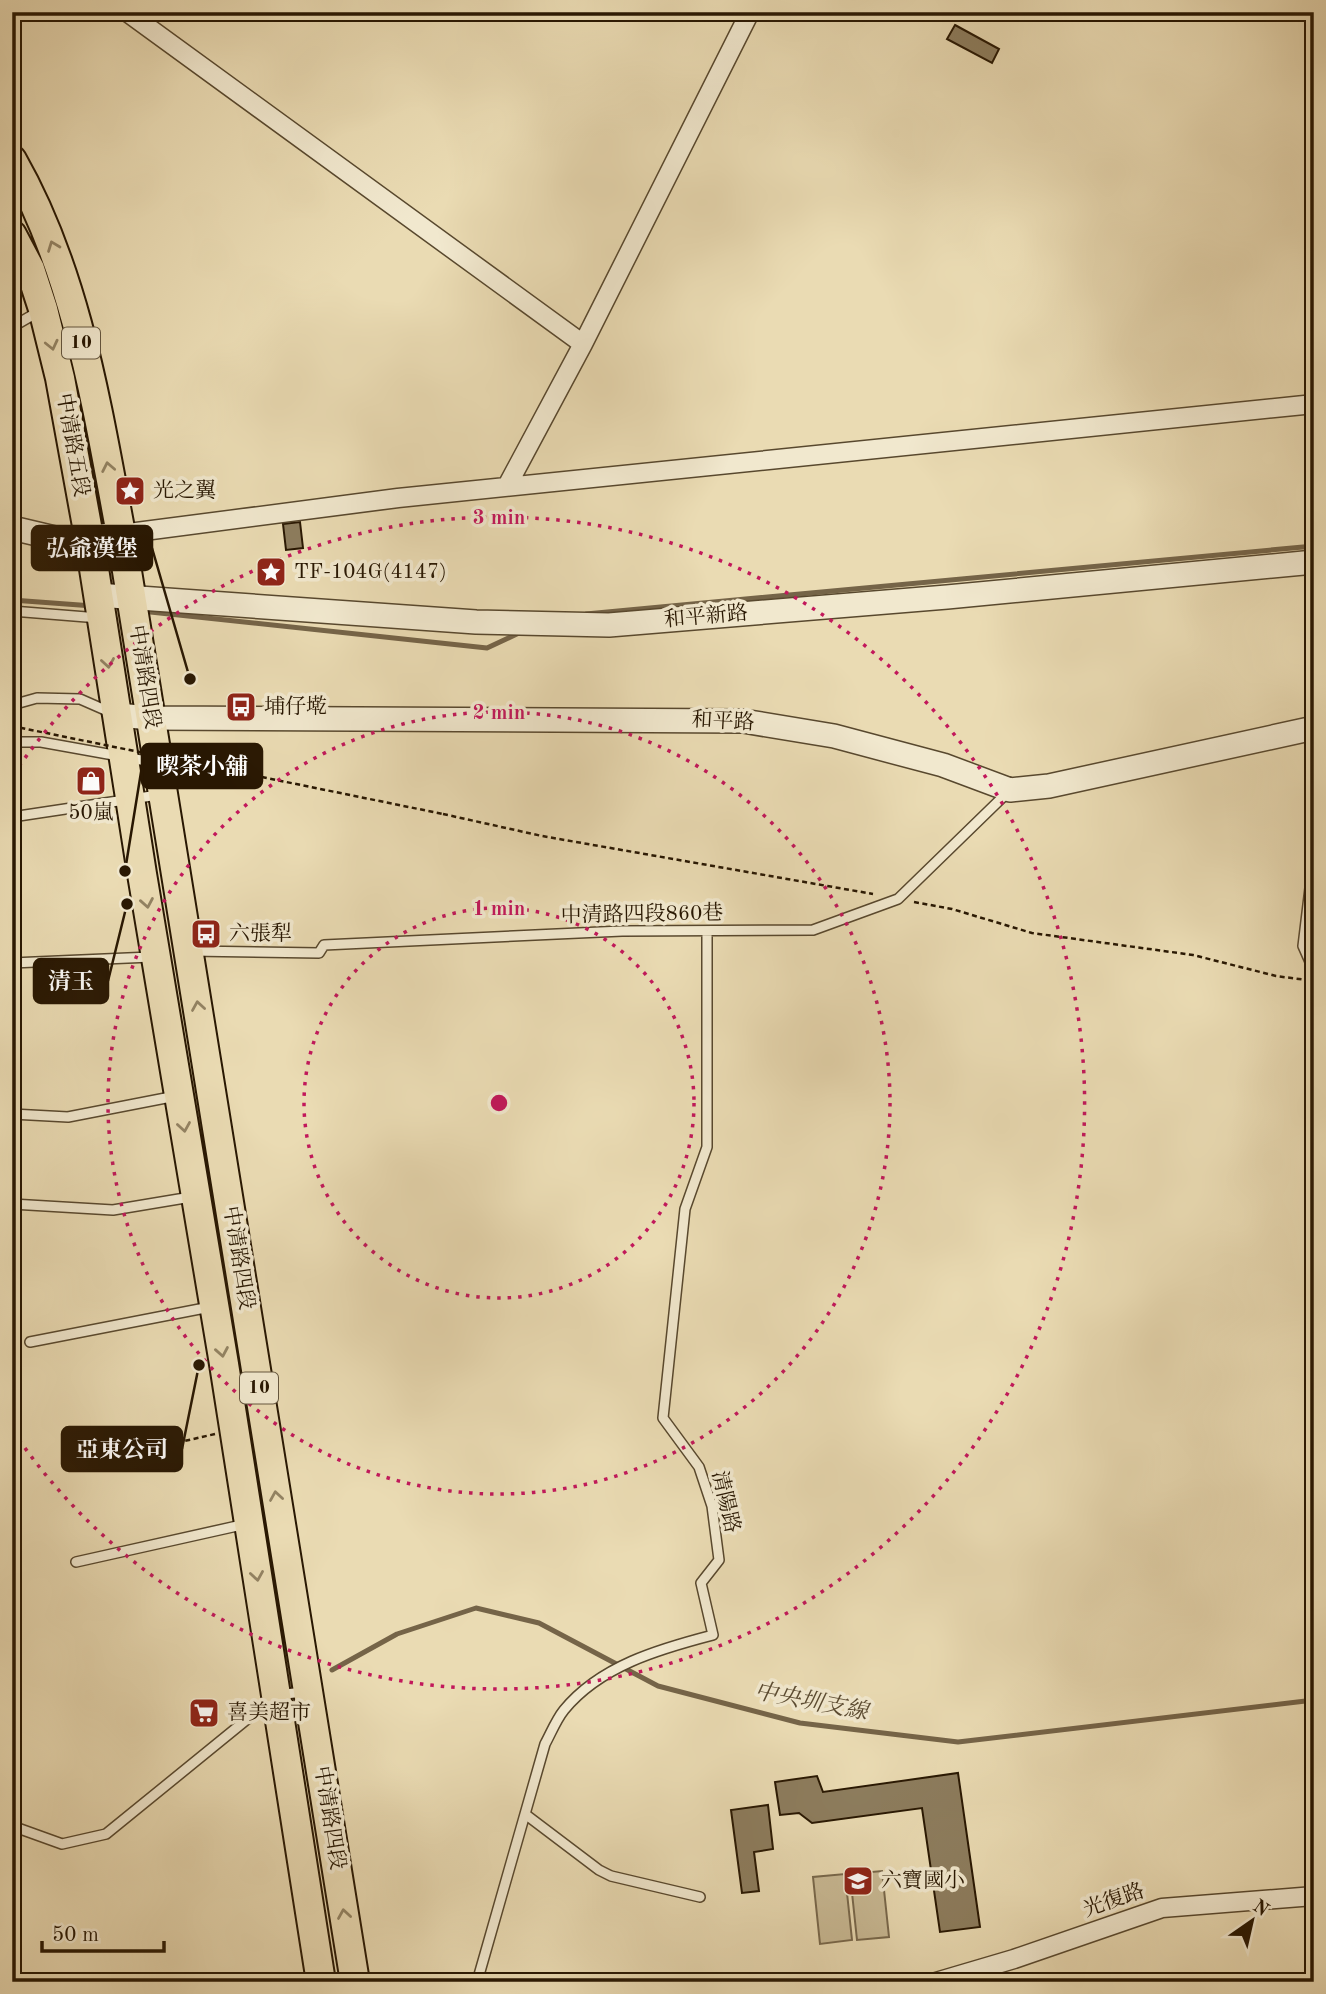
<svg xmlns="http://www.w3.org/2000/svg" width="1326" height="1994" font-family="'Old Standard TT','Noto Serif TC',serif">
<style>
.green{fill:#c9ba95;stroke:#78684c;stroke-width:2}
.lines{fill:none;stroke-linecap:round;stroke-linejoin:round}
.stream{stroke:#756448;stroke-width:5}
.building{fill:#8d7d5e;stroke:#281702;stroke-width:2}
.service-casing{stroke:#58482e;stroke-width:12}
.minor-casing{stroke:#58482e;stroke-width:21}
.tertiary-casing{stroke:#58482e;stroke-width:26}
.primary-casing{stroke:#281702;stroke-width:32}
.path{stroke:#281702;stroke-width:2.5;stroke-dasharray:5 3.5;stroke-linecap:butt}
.service{stroke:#f1e8ce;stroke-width:9}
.minor{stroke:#f1e8ce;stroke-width:18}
.tertiary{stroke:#f1e8ce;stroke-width:23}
.primary{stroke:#eadbb3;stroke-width:28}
.path-bridge{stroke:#281702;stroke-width:2.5;stroke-dasharray:5 3.5;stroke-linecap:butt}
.oneway{stroke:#938363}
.ring{fill:none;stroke:#c2185b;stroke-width:3.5;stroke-dasharray:3.5 7}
.labels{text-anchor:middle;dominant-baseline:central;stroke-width:7;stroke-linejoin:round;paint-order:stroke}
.shield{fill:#f1e8ce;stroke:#64563f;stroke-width:2}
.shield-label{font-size:19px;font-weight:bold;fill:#281702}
.street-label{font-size:21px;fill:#281702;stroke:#f1e8ce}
.poi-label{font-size:21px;fill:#281702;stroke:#f1e8ce;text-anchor:start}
.water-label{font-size:23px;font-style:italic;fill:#5b4b31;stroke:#f1e8ce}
.centre{fill:#c2185b;stroke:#f1e8ce;stroke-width:3.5}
.ring-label{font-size:21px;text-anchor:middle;font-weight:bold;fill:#c2185b;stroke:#f1e8ce;stroke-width:7;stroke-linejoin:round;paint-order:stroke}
.leader{fill:none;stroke:#281702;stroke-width:2.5}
.callout-dot{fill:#281702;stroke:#f1e8ce;stroke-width:2.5}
.callout{fill:#281702;stroke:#281702;stroke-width:2.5}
.callout-label{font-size:23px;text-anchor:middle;font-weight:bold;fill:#fff}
</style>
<rect width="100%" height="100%" fill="#eadbb3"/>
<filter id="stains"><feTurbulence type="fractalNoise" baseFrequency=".00286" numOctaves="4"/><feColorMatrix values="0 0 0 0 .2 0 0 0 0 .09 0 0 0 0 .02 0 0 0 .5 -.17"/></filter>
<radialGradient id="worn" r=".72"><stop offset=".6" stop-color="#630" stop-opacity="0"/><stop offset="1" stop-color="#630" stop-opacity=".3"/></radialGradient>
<path class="green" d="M882,1871L889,1937L857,1940L850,1874Z
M845,1874L852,1940L820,1944L813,1877Z"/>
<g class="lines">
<path class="stream" d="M12,600L93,606
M141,611L487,648L521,632
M586,614L1314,546
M332,1670L397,1634L476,1608L539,1623L658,1686L800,1723L958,1742L1314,1700"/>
</g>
<path class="building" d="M955,25L999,49L992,63L947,39Z
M300,522L303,548L286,550L283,524Z
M958,1773L980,1927L940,1932L922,1808L812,1823L799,1813L780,1815L775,1782L817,1776L823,1792Z
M768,1805L773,1849L754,1852L759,1891L742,1893L731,1810Z"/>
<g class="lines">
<g class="service-casing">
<path id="service" d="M12,327L38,312
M12,611L99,618
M12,705L37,698L80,699L112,713
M12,742H41L152,762
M12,817L158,795
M1314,855L1303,946L1311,964H1314
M191,951L319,953L324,945L622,931L813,930L898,899L1009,791
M12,963L151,957
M12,1114L68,1117L176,1096
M12,1204L113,1210L191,1197
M30,1342L210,1307
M76,1562L246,1524
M525,1814L599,1870L611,1876L700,1897
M12,1826L62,1844L106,1834L277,1695L303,1692
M477,1982L545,1744C551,1733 556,1720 564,1710C600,1666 659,1649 713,1635L701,1583L719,1560L712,1506L699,1467L663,1418L685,1209L707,1147V931"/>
</g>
<g class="minor-casing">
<path id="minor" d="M127,12L583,344
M507,486L583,344L750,12
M121,534L398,498L1314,404
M936,1982L1014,1959L1162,1908L1314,1896"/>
</g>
<g class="tertiary-casing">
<path id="tertiary" d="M12,528L63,540L121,534
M97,595L476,622L609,625L947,597L1314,562
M117,715L151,718L743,721L834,736L943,765L1010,790L1049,786L1314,728"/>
</g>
<g class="primary-casing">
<path id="primary" d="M12,160C77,274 97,407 121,534L355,1982
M12,235L30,269L43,309L60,378L89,537L142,874L224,1364L321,1982"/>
</g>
<path class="path" d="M443,814L542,836L873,894
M914,902L952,909L1032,933L1193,955L1276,976L1314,981
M119,1456L215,1434"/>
<use href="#service" class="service"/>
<use href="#minor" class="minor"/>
<use href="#tertiary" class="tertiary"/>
<use href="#primary" class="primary"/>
<path class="path-bridge" d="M12,726L443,814"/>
</g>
<defs><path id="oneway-chevron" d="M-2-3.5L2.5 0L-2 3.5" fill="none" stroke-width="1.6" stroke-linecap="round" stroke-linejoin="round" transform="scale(1.75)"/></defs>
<g class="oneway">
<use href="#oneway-chevron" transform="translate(53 246) rotate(-111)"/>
<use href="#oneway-chevron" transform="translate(52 345) rotate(77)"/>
<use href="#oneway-chevron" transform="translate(108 467) rotate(-101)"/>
<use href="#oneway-chevron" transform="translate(108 663) rotate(81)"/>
<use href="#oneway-chevron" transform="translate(147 903) rotate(80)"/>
<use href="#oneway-chevron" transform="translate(198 1006) rotate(-99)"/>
<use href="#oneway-chevron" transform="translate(184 1127) rotate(81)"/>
<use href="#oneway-chevron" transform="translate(222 1352) rotate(80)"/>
<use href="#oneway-chevron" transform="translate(276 1496) rotate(-99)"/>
<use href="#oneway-chevron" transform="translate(257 1576) rotate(81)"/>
<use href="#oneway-chevron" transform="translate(344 1914) rotate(-99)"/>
</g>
<g class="ring">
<circle cx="499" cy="1103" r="195"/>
<circle cx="499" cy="1103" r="391"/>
<path d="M13 775A586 586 0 1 1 13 1431"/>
</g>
<defs>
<g id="sight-square" transform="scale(1.575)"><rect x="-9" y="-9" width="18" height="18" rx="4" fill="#8f2418" stroke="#f1e8ce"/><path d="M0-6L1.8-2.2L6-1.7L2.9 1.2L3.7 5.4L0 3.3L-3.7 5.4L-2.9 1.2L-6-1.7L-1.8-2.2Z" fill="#fff"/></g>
<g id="bus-square" transform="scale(1.575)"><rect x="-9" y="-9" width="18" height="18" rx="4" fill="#8f2418" stroke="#f1e8ce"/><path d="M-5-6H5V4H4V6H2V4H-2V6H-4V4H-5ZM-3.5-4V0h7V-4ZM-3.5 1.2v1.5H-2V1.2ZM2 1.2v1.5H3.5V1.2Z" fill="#fff"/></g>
<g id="shop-square" transform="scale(1.575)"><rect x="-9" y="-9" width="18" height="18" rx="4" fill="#8f2418" stroke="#f1e8ce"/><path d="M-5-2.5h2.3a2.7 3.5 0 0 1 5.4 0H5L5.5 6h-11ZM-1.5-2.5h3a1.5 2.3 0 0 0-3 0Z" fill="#fff"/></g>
<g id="supermarket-square" transform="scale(1.575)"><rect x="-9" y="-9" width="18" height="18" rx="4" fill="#8f2418" stroke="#f1e8ce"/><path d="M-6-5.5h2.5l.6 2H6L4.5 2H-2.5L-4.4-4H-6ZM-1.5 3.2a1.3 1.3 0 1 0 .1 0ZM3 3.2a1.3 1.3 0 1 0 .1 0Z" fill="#fff"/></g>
<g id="school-square" transform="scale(1.575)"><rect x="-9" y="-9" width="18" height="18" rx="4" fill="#8f2418" stroke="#f1e8ce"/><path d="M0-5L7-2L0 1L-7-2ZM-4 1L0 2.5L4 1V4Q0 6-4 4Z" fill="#fff"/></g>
</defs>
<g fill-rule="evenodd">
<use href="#sight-square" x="130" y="491"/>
<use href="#sight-square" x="271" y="572"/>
<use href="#bus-square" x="241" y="707"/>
<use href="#shop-square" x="91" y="781"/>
<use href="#bus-square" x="206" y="934"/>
<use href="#supermarket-square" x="204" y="1713"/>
<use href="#school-square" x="858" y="1881"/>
</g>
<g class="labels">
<g class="shield">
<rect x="62" y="327.5" width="38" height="31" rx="5"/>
<rect x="240" y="1372.5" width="38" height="31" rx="5"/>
</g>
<g class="shield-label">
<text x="81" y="343">10</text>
<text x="259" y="1388">10</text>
</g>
<g class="street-label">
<text transform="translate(72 445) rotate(80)">中清路五段</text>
<text transform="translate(706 617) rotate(-5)">和平新路</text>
<text transform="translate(144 677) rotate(81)">中清路四段</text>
<text transform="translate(723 722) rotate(3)">和平路</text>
<text transform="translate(642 915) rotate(-1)">中清路四段860巷</text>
<text transform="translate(238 1258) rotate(81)">中清路四段</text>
<text transform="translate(725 1502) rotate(77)">清陽路</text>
<text transform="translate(329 1818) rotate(81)">中清路四段</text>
<text transform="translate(1114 1901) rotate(-19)">光復路</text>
</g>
<g class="poi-label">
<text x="153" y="491">光之翼</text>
<text x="294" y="572">TF-104G(4147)</text>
<text x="264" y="707">埔仔墘</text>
<text x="91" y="813" text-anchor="middle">50嵐</text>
<text x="229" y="934">六張犁</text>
<text x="227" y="1713">喜美超市</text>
<text x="881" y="1881">六寶國小</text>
</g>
<g class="water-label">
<text transform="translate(811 1702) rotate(11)">中央圳支線</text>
</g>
</g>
<circle cx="499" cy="1103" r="10" class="centre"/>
<g class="ring-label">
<text x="499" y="524">3 min</text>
<text x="499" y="719">2 min</text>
<text x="499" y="915">1 min</text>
</g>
<path class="leader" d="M190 679L152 548M125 871L142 766M127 904L108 981M199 1365L182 1449"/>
<g class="callout-dot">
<circle cx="190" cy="679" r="7"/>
<circle cx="125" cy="871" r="7"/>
<circle cx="127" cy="904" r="7"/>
<circle cx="199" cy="1365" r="7"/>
</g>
<g class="callout">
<rect x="32" y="526" width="120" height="44" rx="7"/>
<rect x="142" y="744" width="120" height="44" rx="7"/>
<rect x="34" y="959" width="74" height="44" rx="7"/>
<rect x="62" y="1427" width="120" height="44" rx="7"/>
</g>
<g class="callout-label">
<text x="92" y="556">弘爺漢堡</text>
<text x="202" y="774">喫茶小舖</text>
<text x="71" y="989">清玉</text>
<text x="122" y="1457">亞東公司</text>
</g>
<rect width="1326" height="1994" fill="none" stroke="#eadbb3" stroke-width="42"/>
<rect x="14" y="14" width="1298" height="1966" fill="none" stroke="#281702" stroke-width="3.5"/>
<rect x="21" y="21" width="1284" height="1952" fill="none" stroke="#281702" stroke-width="2"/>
<g transform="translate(1252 1921) rotate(34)" stroke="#f1e8ce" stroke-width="5" paint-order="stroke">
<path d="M0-5L12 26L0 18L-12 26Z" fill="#281702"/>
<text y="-10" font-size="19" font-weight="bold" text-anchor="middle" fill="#281702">N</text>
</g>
<path d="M42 1941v10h122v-10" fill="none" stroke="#281702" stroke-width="3.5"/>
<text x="52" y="1941" font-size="21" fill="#281702" stroke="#f1e8ce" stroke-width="5" paint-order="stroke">50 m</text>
<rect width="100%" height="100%" filter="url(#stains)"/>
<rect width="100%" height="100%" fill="url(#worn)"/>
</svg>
